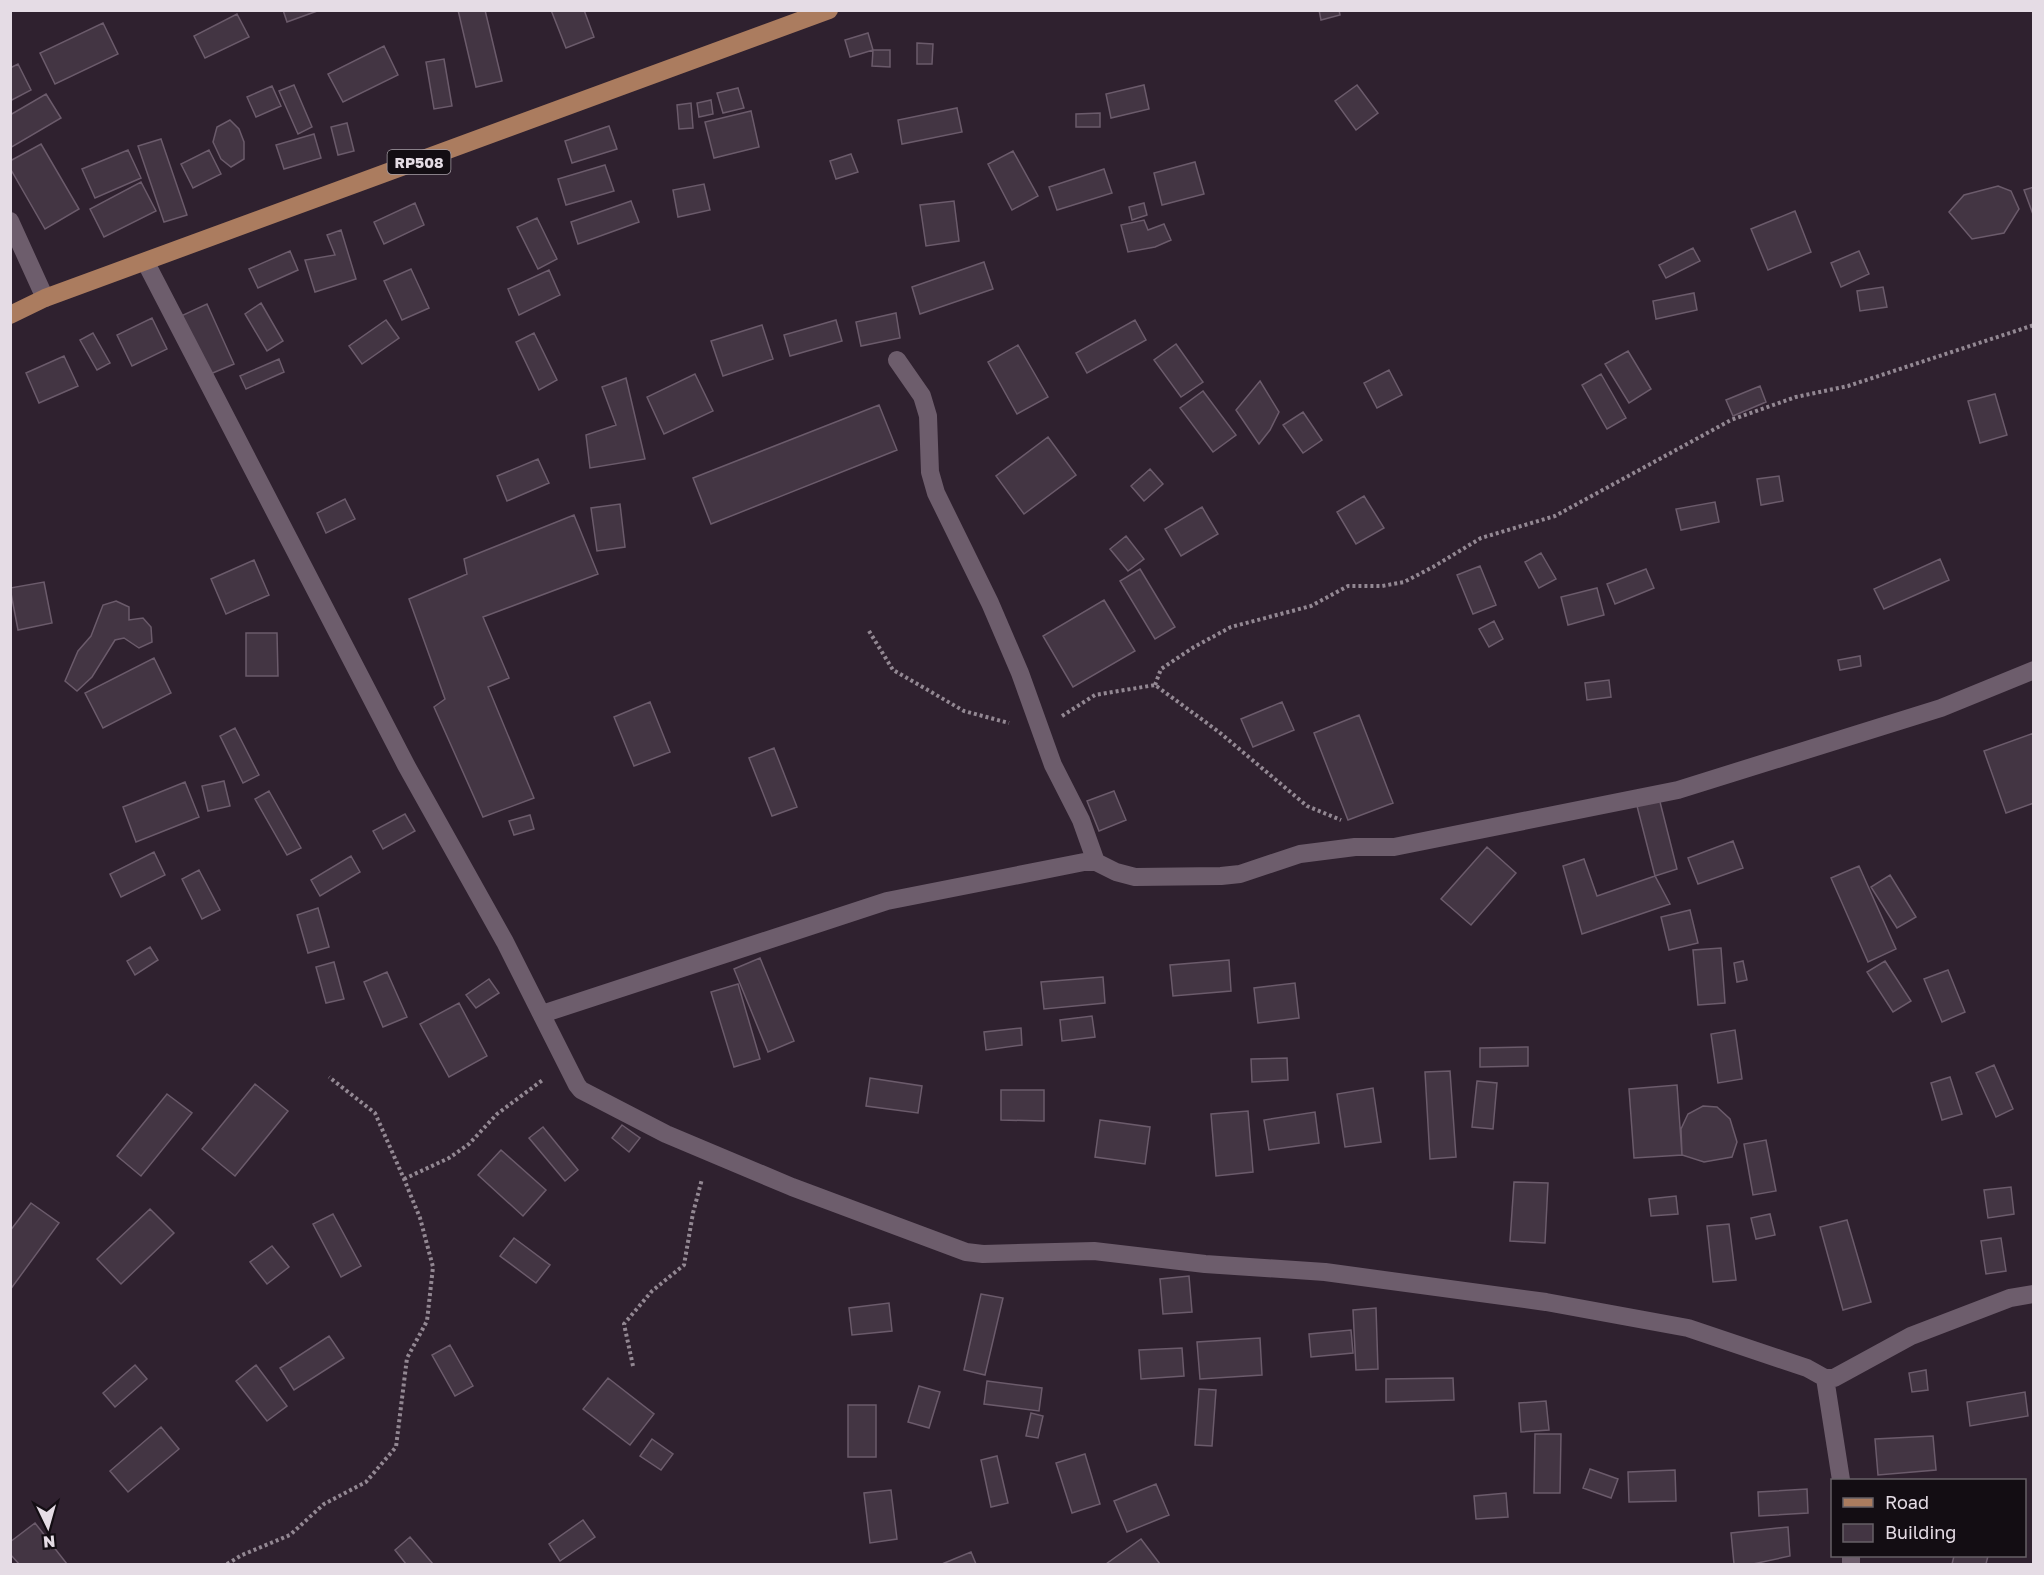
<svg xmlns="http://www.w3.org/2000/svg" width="2044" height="1575" font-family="'Golos Text',sans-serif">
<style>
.building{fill:#433543;stroke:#6b5b6b;stroke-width:1.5}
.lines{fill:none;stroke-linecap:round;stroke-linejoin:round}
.path{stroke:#938893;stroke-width:4;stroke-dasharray:3 3;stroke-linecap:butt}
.minor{stroke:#6d5d6c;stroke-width:18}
.major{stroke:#ab7c5f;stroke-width:18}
.labels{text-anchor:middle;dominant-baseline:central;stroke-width:4.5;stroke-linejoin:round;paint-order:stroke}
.shield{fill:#130d13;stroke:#a69ea6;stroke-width:1.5}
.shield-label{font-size:15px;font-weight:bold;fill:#e5dce5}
</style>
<rect width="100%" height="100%" fill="#2f212f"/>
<path class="building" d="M283,10H320L287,22Z
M458,10H485L502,81L476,87Z
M551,10H584L594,37L566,48Z
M1319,10H1339L1340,15L1321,20Z
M237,14L249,37L205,58L194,36Z
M103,23L118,54L55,84L40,53Z
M868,33L873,50L850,57L845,40Z
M917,43L933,44L932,64H917Z
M384,46L398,75L343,102L328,74Z
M873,50H890V67L872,66Z
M444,59L452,106L434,109L426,62Z
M18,64L31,90L10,101V68Z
M294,85L312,127L298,134L279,91Z
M1144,85L1149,109L1111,118L1106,94Z
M1357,85L1378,113L1356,130L1335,101Z
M272,86L281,106L256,117L247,97Z
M738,88L744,108L723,113L717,93Z
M46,94L61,118L10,148V115Z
M711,100L713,114L699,117L697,103Z
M691,103L693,128L679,129L677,105Z
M957,108L962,132L902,144L898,120Z
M751,111L759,147L714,158L705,122Z
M1100,113V127H1076V114Z
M230,120L239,129L244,142V159L231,167L221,159L213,142L217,127Z
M347,123L354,151L338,155L331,127Z
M609,126L617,149L572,163L565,141Z
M314,134L321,158L284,169L276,145Z
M161,139L187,215L164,222L138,146Z
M41,144L79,209L45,229L10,168V161Z
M128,150L141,178L95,198L82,169Z
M209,150L221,174L193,188L181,164Z
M1013,151L1038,196L1012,210L988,164Z
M851,154L858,172L836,179L830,161Z
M1195,162L1204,194L1162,205L1154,173Z
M605,165L614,191L566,205L558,179Z
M1104,169L1112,193L1057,210L1049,187Z
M141,182L156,211L104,237L90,209Z
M704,184L710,210L678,217L673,190Z
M1998,186L2011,191L2019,209L2004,233L1972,239L1949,212L1964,195Z
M2034,187V217L2024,190Z
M631,201L639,222L578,244L571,222Z
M954,201L959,241L926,246L920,205Z
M415,203L424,225L384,244L374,222Z
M1144,203L1147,215L1132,220L1129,207Z
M1795,211L1811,252L1768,270L1751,229Z
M537,218L557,259L538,269L517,227Z
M1144,220L1148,230L1164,224L1171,240L1155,247L1128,252L1121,225Z
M341,230L356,279L315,292L305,260L335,255L327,235Z
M1693,248L1700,261L1666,278L1659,265Z
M290,251L298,270L258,288L249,269Z
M1859,251L1869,274L1841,287L1831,263Z
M984,262L993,289L920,314L912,287Z
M411,269L429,308L402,320L384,281Z
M549,270L560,295L519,315L508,289Z
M1883,287L1887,307L1860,311L1857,291Z
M1694,293L1697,310L1656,319L1653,301Z
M261,303L283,341L267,351L245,314Z
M207,304L234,364L208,375L181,316Z
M896,313L900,338L861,346L856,322Z
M152,318L167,349L132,366L117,335Z
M386,320L399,338L362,364L349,346Z
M836,320L842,341L790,356L784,335Z
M1135,320L1146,340L1087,373L1076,353Z
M762,325L773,359L723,376L711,341Z
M93,333L110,363L97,370L80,340Z
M534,333L557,380L539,390L516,342Z
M1176,344L1203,382L1181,397L1154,360Z
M1018,345L1048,397L1017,414L988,362Z
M1628,351L1651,389L1629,403L1605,364Z
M64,356L78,386L39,403L26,373Z
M279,359L284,372L246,389L240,376Z
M1389,370L1402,395L1377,408L1364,383Z
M695,374L713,411L664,434L647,397Z
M1601,374L1626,418L1607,429L1582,385Z
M626,378L645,459L590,468L586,435L616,425L602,387Z
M1260,381L1279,412L1270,430L1259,444L1236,410Z
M1760,386L1766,402L1733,416L1726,400Z
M1203,391L1236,435L1213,452L1180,408Z
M1995,394L2007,435L1980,443L1968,401Z
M879,405L897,450L711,524L693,478Z
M1303,412L1322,440L1303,453L1283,425Z
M1048,437L1076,475L1024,514L996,476Z
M538,459L549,483L507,501L497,476Z
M1150,469L1163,484L1144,501L1131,486Z
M1779,476L1783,501L1761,505L1757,479Z
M1364,496L1384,528L1356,544L1337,512Z
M345,499L355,519L326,533L317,513Z
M1715,502L1719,522L1681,530L1676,509Z
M620,504L625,547L597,551L591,508Z
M1202,507L1218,534L1181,556L1165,529Z
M574,515L598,574L483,617L509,678L488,687L534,798L483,817L434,707L445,699L409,599L467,574L464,559Z
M1126,536L1144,559L1128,571L1110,549Z
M1541,553L1556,579L1539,588L1525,562Z
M1940,559L1949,580L1884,609L1874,589Z
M254,560L269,595L226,614L211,579Z
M1480,566L1496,605L1473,614L1457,575Z
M1140,569L1175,627L1155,639L1120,581Z
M1646,569L1654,588L1615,604L1607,584Z
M44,582L52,623L18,630L10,588Z
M1597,588L1604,615L1568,625L1561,597Z
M1104,600L1135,651L1073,687L1043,636Z
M116,601L129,607V620L143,618L151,627L152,642L139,648L124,638L115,640L92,677L77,691L65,681L78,651L91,636L103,605Z
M1494,621L1503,639L1489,647L1479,629Z
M246,633H277L278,676H246Z
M1860,656L1861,666L1840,670L1838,660Z
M154,658L171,693L103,728L85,693Z
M1609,680L1611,697L1587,700L1585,683Z
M650,702L670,752L634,766L614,717Z
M1282,702L1294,730L1253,747L1241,719Z
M1359,715L1393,803L1348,820L1314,733Z
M235,728L259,775L243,783L220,736Z
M2034,733V803L2006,813L1984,751Z
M774,748L797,807L772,816L749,758Z
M224,781L230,806L208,811L202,786Z
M185,782L199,817L136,842L123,807Z
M269,791L301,848L287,855L255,799Z
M1114,791L1126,820L1099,831L1087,801Z
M1659,798L1677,869L1655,876L1637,806Z
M405,814L415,831L383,849L373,831Z
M530,815L534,829L514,835L509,821Z
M1733,841L1743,868L1698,884L1688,858Z
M1487,847L1516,873L1471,925L1441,899Z
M154,852L165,875L121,897L110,874Z
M351,856L360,872L320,896L311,880Z
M1584,859L1597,896L1655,876L1670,904L1582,934L1563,866Z
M1859,866L1896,949L1868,962L1831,878Z
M199,870L220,910L202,919L182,879Z
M1890,875L1916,917L1897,928L1871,887Z
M318,908L329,947L308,953L297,915Z
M1690,910L1698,943L1669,950L1661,917Z
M150,947L158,960L135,975L127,961Z
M1721,948L1725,1003L1698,1005L1693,950Z
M760,958L794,1041L768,1052L734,969Z
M1229,960L1231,991L1173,996L1170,965Z
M1743,961L1747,980L1737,982L1734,963Z
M1885,961L1911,1001L1893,1012L1867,972Z
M334,962L344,999L326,1003L316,967Z
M1948,970L1965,1012L1942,1022L1924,979Z
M387,972L407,1017L383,1027L364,982Z
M1103,977L1105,1003L1044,1009L1041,982Z
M489,979L499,993L476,1008L466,995Z
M1295,983L1299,1018L1258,1023L1254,988Z
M738,984L760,1059L734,1067L711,992Z
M459,1003L487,1056L449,1077L420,1024Z
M1092,1016L1095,1037L1062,1041L1060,1020Z
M1021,1028L1022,1045L986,1050L984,1032Z
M1735,1030L1742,1079L1718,1083L1711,1034Z
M1528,1047V1066L1480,1067V1048Z
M1287,1058L1288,1080L1252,1082L1251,1059Z
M1994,1065L2013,1109L1996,1117L1976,1073Z
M1450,1071L1456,1157L1430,1159L1425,1072Z
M1950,1077L1962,1114L1942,1120L1931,1083Z
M870,1078L922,1086L918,1113L866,1106Z
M1477,1081L1497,1083L1493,1129L1472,1127Z
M255,1084L288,1111L235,1176L202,1149Z
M1677,1085L1682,1155L1634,1158L1629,1089Z
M1373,1088L1381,1142L1345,1147L1337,1094Z
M1001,1090H1044V1121L1001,1120Z
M167,1094L192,1113L141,1176L117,1156Z
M1703,1106L1717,1107L1730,1119L1737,1142L1732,1157L1704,1162L1682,1155L1681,1129L1688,1114Z
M1248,1111L1253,1172L1216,1176L1211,1114Z
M1315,1112L1319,1143L1269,1150L1264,1120Z
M1100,1120L1150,1127L1145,1164L1095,1157Z
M622,1125L640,1138L629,1152L612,1138Z
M543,1127L578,1170L565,1181L529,1138Z
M1766,1140L1776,1191L1753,1195L1744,1144Z
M501,1150L546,1190L523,1216L478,1175Z
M1514,1182L1548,1183L1545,1243L1510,1241Z
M2011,1187L2014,1214L1988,1218L1984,1190Z
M1676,1196L1678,1214L1651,1216L1649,1199Z
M31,1203L59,1223L10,1290V1231Z
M150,1209L174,1233L121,1284L97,1259Z
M333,1214L361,1266L341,1277L313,1224Z
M1770,1214L1775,1235L1756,1239L1751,1218Z
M1847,1220L1871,1302L1843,1310L1820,1227Z
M1729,1224L1736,1280L1713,1282L1707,1226Z
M514,1238L550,1265L536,1283L500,1256Z
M2001,1238L2006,1271L1986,1274L1981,1241Z
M272,1246L289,1267L267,1284L250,1262Z
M1189,1276L1192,1312L1163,1314L1160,1279Z
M981,1294L1003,1298L985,1375L964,1370Z
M889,1303L892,1331L852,1335L849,1308Z
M1376,1308L1378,1369L1356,1370L1353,1310Z
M1351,1330L1353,1353L1311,1357L1309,1334Z
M329,1336L344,1358L294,1390L280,1368Z
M1260,1338L1262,1375L1200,1379L1197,1342Z
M450,1345L473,1386L455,1396L432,1355Z
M1182,1348L1184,1376L1141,1379L1139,1350Z
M135,1365L147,1379L115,1407L103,1393Z
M256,1365L287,1406L267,1421L236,1381Z
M1926,1370L1928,1390L1912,1392L1909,1373Z
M608,1378L654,1414L630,1445L583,1409Z
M1453,1378L1454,1400L1386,1402V1379Z
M987,1381L1042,1388L1039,1411L984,1404Z
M919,1386L940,1392L929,1428L908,1422Z
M1199,1389L1216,1390L1212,1446L1195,1445Z
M2025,1392L2028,1416L1970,1426L1967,1402Z
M1546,1401L1549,1430L1521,1432L1519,1403Z
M848,1405H876V1457H848Z
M1031,1413L1043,1416L1038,1438L1026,1436Z
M161,1427L179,1449L128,1492L110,1471Z
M1535,1434H1561L1560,1493H1534Z
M1933,1436L1936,1470L1878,1475L1875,1439Z
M652,1439L673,1454L661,1470L640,1456Z
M1085,1454L1100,1504L1072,1513L1056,1463Z
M997,1456L1008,1503L991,1507L981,1460Z
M1590,1469L1618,1479L1611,1498L1583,1488Z
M1675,1470L1676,1501L1629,1502L1628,1472Z
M1156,1484L1169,1515L1127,1532L1114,1501Z
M1807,1489L1808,1513L1759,1516L1758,1492Z
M891,1490L897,1539L870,1543L864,1493Z
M1506,1493L1508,1517L1476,1519L1474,1496Z
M583,1520L595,1537L560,1561L549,1544Z
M35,1523L67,1564H19L10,1554V1542Z
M1788,1527L1790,1556L1753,1564H1734L1731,1533Z
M410,1537L433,1564H406L395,1550Z
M1141,1539L1160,1564H1106Z
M971,1552L976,1564H942Z
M1954,1556H1988L1986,1564H1952Z"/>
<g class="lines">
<path class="path" d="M869,631L893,670L964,711L1009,723
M1155,685L1161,669L1194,647L1231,627L1311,606L1348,586H1382L1404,582L1433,567L1481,538L1555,516L1731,420L1796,397L1848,386L2034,325
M1062,716L1095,695L1155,685L1219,732L1307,806L1341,820
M404,1179L449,1158L469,1144L497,1114L544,1079
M633,1366L624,1324L652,1291L684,1265L693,1213L702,1179
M227,1564L242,1555L290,1535L324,1504L366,1482L396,1447L407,1358L427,1321L433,1267L420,1218L404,1179L375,1113L329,1077"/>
<path class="minor" d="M10,221L45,298
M146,263L406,765L505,942L577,1085L581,1090L666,1134L792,1187L966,1252L983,1254L1094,1251L1205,1264L1325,1272L1546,1302L1688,1328L1807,1368L1825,1378H1834L1911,1336L2010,1298L2034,1294
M897,360L922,396L928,416L930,472L936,493L990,603L1020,673L1053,765L1081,820L1096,862
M542,1014L887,901L1084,862H1096L1116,872L1135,877L1221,876L1240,874L1300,854L1355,847H1394L1678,790L1941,708L2034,670
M1825,1378L1841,1480
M1851,1556V1564"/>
<path class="major" d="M10,315L45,298L829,10"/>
</g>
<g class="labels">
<rect class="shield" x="387.5" y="150" width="63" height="24" rx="4.5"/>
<g class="shield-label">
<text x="419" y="162">RP508</text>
</g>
</g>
<rect width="2044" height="1575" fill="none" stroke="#e5dce5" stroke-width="24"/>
<rect x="1831" y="1479" width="195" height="78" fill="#130d13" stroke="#676067" stroke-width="1.5"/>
<rect x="1843" y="1498" width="30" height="9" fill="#ab7c5f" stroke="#676067" stroke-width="1.5"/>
<text x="1885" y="1509" font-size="18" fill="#e5dce5">Road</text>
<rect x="1843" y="1524" width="30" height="18" fill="#433543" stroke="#676067" stroke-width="1.5"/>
<text x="1885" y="1539" font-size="18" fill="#e5dce5">Building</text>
<g transform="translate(48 1527) rotate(175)" stroke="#130d13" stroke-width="4.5" paint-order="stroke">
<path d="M0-4.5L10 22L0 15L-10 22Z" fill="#e5dce5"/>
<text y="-9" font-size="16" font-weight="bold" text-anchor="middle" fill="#e5dce5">N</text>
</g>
</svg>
